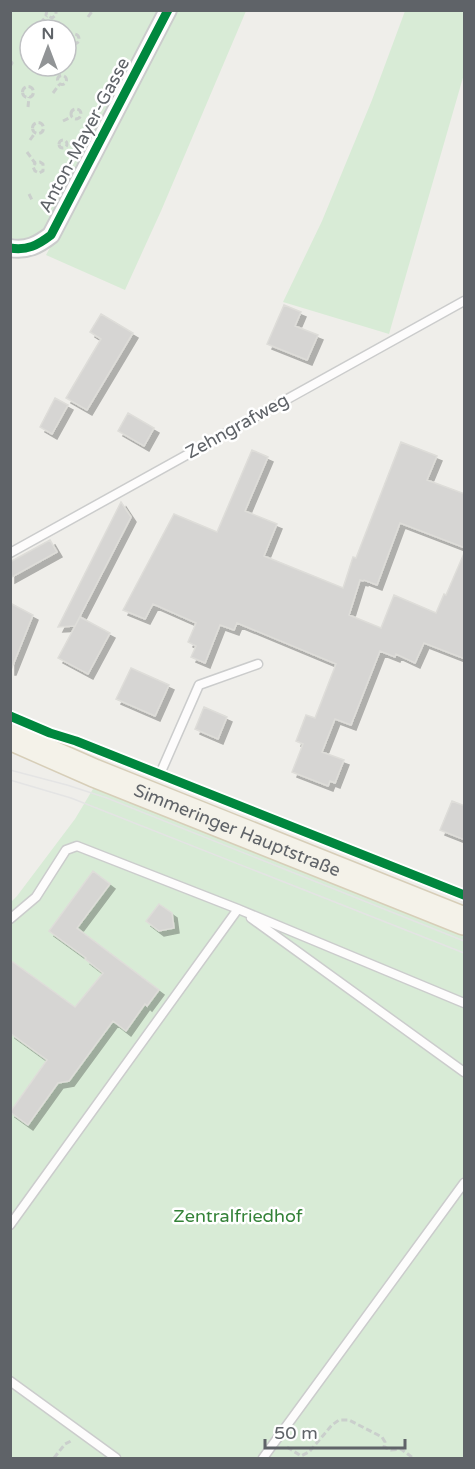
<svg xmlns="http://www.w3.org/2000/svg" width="475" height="1469" font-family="'Varela Round',sans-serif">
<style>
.green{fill:#d8ebd6;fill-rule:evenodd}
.building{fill:#d6d5d3;stroke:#deddd9;stroke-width:1.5;filter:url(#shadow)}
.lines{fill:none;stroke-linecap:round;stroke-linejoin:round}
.lane-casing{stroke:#cbcccc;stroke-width:11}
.street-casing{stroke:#cbcccc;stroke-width:20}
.primary-casing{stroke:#d7ceb8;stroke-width:30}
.path{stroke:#cacfcc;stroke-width:3;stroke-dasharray:6 3;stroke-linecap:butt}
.lane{stroke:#fdfcfc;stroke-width:8}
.street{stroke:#fdfcfc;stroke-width:16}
.primary{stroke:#f4f2e9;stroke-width:27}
.tram{stroke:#e4e4e4;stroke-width:1.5}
.cycleway-casing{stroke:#fff;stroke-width:13}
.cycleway{stroke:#00873e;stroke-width:9}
.labels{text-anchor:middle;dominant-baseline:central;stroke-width:5;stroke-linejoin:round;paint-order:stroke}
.street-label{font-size:18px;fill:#5f6368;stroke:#fff}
.park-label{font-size:18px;fill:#348238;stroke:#fff}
</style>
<defs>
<filter id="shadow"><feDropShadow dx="5" dy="5" stdDeviation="0" flood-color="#0004"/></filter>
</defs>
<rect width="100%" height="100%" fill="#efeeea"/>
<path class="green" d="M13,11H161L48,230L32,240L11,242L10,15ZM30,30H66V66H30Z
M176,11H246L161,211L125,290L46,255Z
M405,11H464V74L389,334L283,302L322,221L372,100Z
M96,784L464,931V1458H11V902L17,896L75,819Z"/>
<path class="building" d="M284,305L301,312L295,326L318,335L307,360L267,344Z
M101,314L133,333L87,410L66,398L101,339L90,332Z
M55,398L68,405L52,434L40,427Z
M128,413L154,428L144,446L118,431Z
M401,442L437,456L427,480L465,494V548L400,523L377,585L364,580L363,581L360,580L349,615L381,628L394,595L436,613L444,594L446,595L465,551V659L424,643L415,663L396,654L395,657L380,651L351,725L335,719L322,752L344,760L335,783L330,781L328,786L292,772L303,744L296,741L306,715L315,718L336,664L237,623L234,630L220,625L205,663L191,657L196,646L188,642L196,623L153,604L145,619L123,610L174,514L217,532L252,450L268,457L245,511L277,524L264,556L343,588L353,557L356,558Z
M121,502L131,517L75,626L58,627Z
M50,540L57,552L10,578V562Z
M10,603L33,615L11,670H10Z
M80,617L110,633L88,674L58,658Z
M131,668L169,685L155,716L116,699Z
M204,707L227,717L218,739L195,729Z
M452,801L465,806V840L440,830Z
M93,871L110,884L77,928L159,990L147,1006L145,1004L126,1031L113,1021L69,1081L58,1083L28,1125L10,1112L47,1060L10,1033V960L75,1007L103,973L85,959L86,958L49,931Z
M159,904L172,913L174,928L159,931L146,921Z"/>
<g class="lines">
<g class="lane-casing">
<path id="lane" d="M10,553L464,301
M160,774L199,685L258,664
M251,918L464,1072
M10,919L36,897L66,850L77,846L238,909L464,1003
M10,1225L238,909
M10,1381L116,1458
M263,1458L464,1183"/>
</g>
<g class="street-casing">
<path id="street" d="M10,248C27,251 38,245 51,235L168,10"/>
</g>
<g class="primary-casing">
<g id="primary">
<path id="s1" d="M10,736L94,773L464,921"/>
</g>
</g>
<path class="path" d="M47,10L46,15L52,18L56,15V10
M88,17L93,10
M40,23L47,16
M69 39a5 5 0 1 1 10 0a5 5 0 1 1-10 0Z
M10,60L12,63L10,67
M57.5 80a4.5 4.5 0 1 1 9 0a4.5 4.5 0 1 1-9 0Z
M22.5 92a5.5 5.5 0 1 1 11 0a5.5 5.5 0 1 1-11 0Z
M53,93L59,85
M28,107L29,97
M71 114a5 5 0 1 1 10 0a5 5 0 1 1-10 0Z
M63,121L71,117
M32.5 128a5.5 5.5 0 1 1 11 0a5.5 5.5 0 1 1-11 0Z
M30,140L35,133
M59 144a4 4 0 1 1 8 0a4 4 0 1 1-8 0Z
M27,152L35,163L40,162L43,164V171L39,173L35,171L33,167L35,163
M29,194L32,200
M452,890L464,893
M287,1447L301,1456L309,1452L332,1425L339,1420H349L382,1437L385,1442L384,1447L391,1450L401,1449L413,1458
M54,1458L65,1444L71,1441"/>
<use href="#lane" class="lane"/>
<use href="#street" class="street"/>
<use href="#primary" class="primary"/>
<path class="tram" d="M10,770L67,785L107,798L464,941
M10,780L71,798L464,953"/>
<g class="cycleway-casing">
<path id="cycleway" d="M10,248C27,251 38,245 51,235L168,10
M10,716L50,733L76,741L464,895"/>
</g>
<use href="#cycleway" class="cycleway"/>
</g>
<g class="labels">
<g class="street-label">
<text transform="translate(84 135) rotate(-62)">Anton-Mayer-Gasse</text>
<text transform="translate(237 426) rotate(-29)">Zehngrafweg</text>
<text stroke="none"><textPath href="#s1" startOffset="246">Simmeringer Hauptstraße</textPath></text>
</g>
<g class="park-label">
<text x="238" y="1216">Zentralfriedhof</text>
</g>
</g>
<rect width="475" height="1469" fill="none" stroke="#5f6368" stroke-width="24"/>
<g transform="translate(48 48)"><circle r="28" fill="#ffffff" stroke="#bfc1c3" stroke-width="1.5"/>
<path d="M0-4.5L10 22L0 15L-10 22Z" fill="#919496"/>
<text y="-9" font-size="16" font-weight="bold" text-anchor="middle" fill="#5f6368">N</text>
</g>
<path d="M265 1439v9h140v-9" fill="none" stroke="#5f6368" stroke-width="3"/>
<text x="274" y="1439" font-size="18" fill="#5f6368" stroke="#ffffff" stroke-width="4.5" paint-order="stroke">50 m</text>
</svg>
